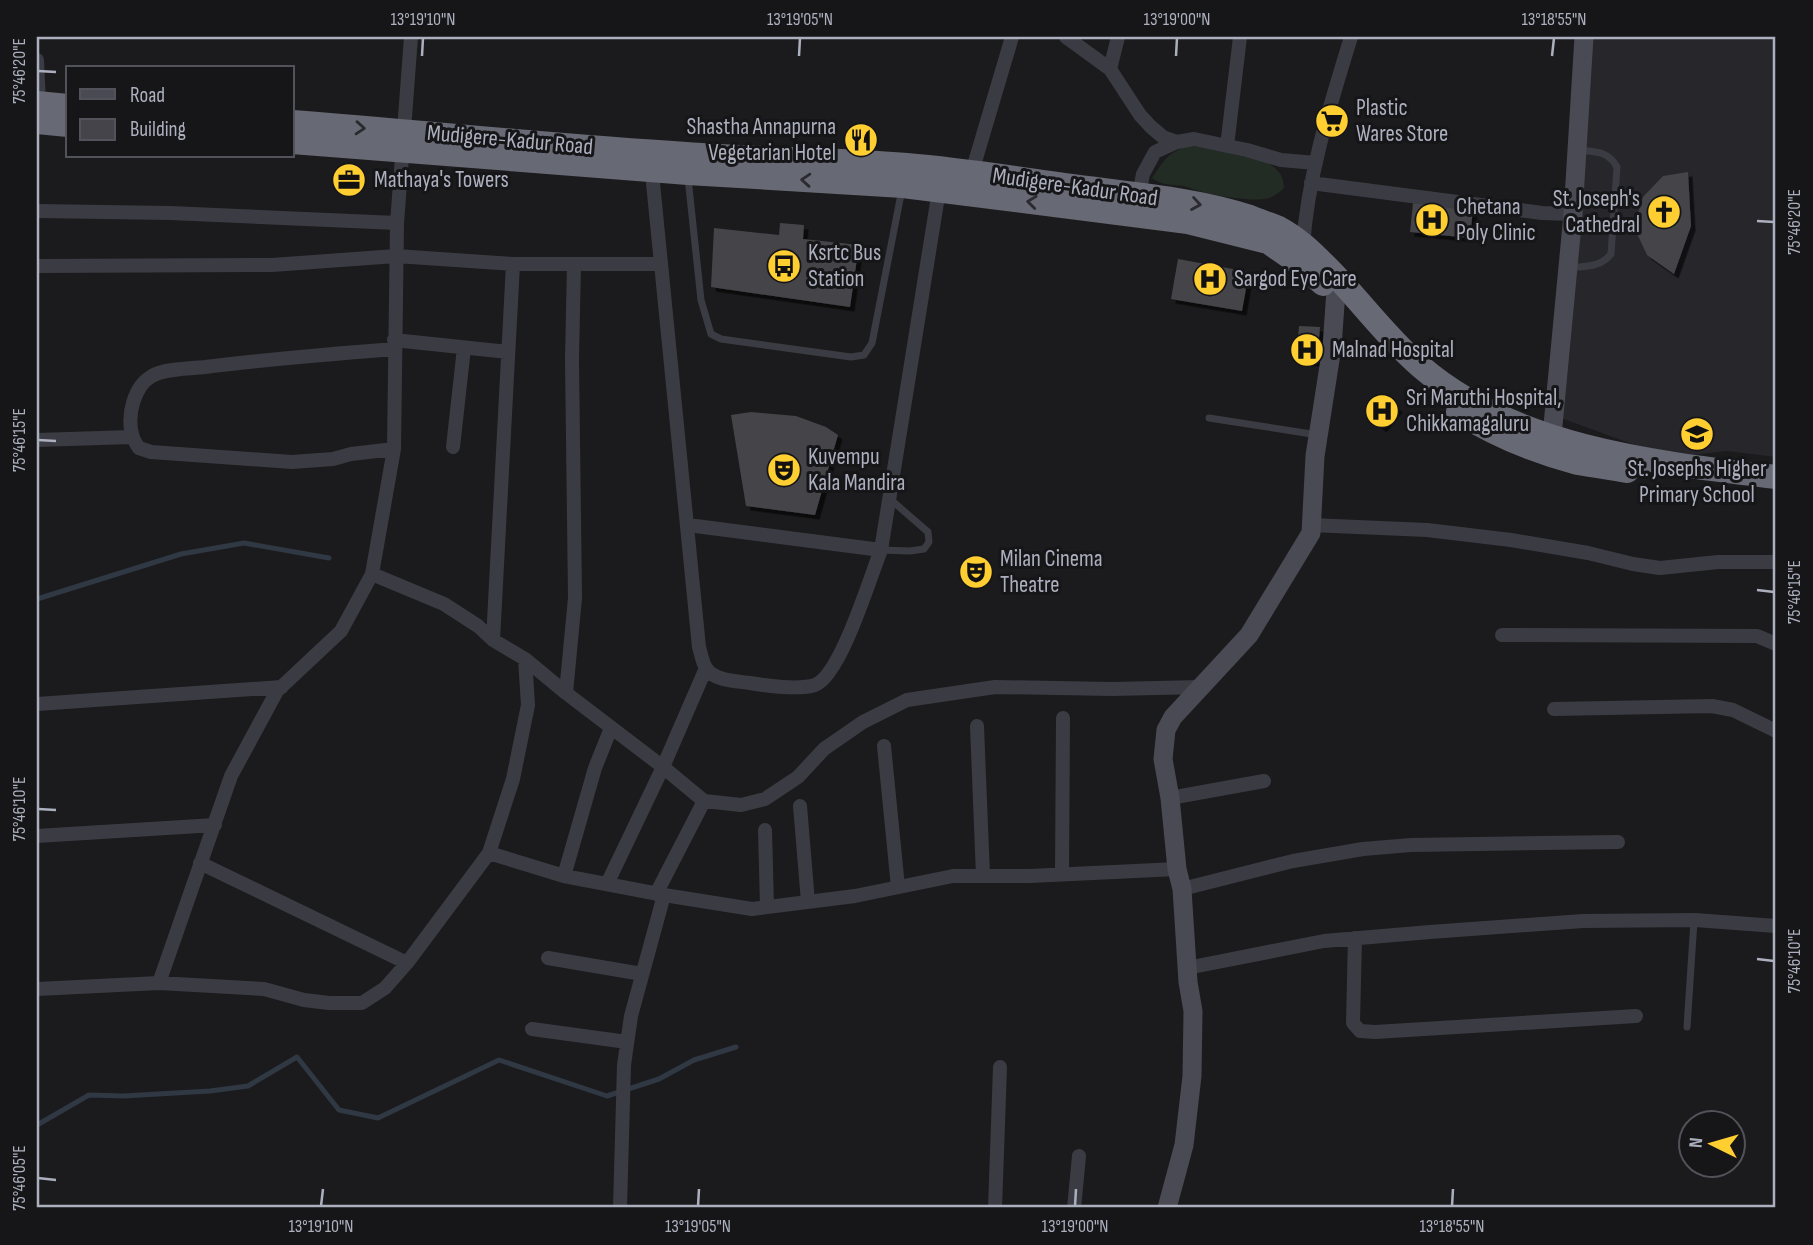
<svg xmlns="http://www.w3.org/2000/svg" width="1813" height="1245" font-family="'Sofia Sans Condensed',sans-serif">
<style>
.built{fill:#27262a}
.green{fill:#222c24}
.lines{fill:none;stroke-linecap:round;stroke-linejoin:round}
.stream{stroke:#2f3843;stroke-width:5}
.building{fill:#44444a;filter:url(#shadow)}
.lane{stroke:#3b3c43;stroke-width:7}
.street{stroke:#3b3c43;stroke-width:14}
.secondary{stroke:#494a53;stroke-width:19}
.highway{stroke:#676974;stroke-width:24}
.oneway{stroke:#2a2a2f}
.ticks{fill:none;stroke:#acb0be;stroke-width:2.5}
.labels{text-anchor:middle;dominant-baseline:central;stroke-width:6;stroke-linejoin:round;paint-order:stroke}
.poi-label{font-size:23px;fill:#acb0be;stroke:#161518;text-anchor:start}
.street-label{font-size:23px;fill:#acb0be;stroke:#161518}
.neatline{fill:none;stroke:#acb0be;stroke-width:2.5}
.ticks-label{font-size:18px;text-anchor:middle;fill:#acb0be}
</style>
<defs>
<filter id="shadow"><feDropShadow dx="4.5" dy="4.5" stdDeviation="0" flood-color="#0009"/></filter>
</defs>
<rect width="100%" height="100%" fill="#1b1b1d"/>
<path class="built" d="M1592,37H1776V457L1727,451L1682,456L1632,444L1561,418Z"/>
<path class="green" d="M1190,146C1208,148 1257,156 1271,165C1280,171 1284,178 1284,188C1279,193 1272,198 1265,199C1249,201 1215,196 1199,191C1194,190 1189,187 1183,186C1171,184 1162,186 1152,178C1164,161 1168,151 1190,146Z"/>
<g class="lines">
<path class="stream" d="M37,599L181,554L244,543L329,558
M37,1125L89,1095L123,1096L210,1091L248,1086L297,1057L339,1110L378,1118L499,1060L607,1096L659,1079L694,1060L736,1047"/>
</g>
<path class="building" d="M1688,172L1691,226L1674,274L1647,255L1634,227L1643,197L1663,176Z
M1413,203L1473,209L1470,238L1410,232Z
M780,223L804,225L803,239L859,245L850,307L711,287L714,228L779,235Z
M1178,259L1249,272L1242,311L1171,299Z
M1299,326L1320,327L1317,362L1296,361Z
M1381,394L1398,408L1382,428L1365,414Z
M751,412L796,416L826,427L838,435L815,515L746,506L731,415Z"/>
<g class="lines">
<path class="lane" d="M688,178L701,300L711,334L721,339L851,357L864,355L872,343L902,189
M1569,268C1584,266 1600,268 1611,254L1617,167C1608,150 1594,152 1577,150
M1209,418L1318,435
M881,550L910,551L924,549L929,542L928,532L890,499
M1687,1027L1694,921"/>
<path class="street" d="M1066,37L1110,69L1140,115L1151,127L1163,137L1177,142
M37,60L39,103
M1110,69L1118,37
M1227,146L1240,37
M651,163L699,647C701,653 702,662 706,668C714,681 736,681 750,683C767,686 799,690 815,685C841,675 870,577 881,550
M972,172L1012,37
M1311,183L1542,213L1573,214
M1139,195L1143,174L1155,152L1177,142L1194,139L1247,150L1281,160L1316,163
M37,211L170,213L397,223
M1303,246C1308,174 1330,106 1351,37
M37,266L272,265L396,256L513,264H661
M394,340L508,352
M37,440L132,437
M453,447L464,348
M394,449L351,454L333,459L292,462L151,452L139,448C136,444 133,439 132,434C127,415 134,386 152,376C163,369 192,368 205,367C268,359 331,354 394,349
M688,525L881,550L940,184
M1311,525L1427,530L1511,540L1588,553L1633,564L1660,568L1718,562H1776
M372,574L444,604L478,626L493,640L525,659L566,693L663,767L704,801L741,805L765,799L798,777L824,749L863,722L907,700L995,687L1112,689L1201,687
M1502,635L1757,636L1776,644
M493,640L513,264
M566,693L575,598L572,359L574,264
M37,704L282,687
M1554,709L1712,706L1733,710L1776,731
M977,726L983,876
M884,746L898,887
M1170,798L1264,781
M800,806L808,902
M765,830L767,907
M37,836L215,825
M489,853L564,876L664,895L752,909L855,896L953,876H1030L1177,869
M200,863L407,963
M1062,874L1063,718
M564,876L595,768L611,728
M607,884L663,767L706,668
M1182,889L1293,861L1363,849L1411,845L1618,842
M656,894L704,801
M1355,938L1353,1023L1360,1031L1375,1032L1636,1016
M548,958L642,974
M1187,968L1324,941L1430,932L1583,921L1695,920L1776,926
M159,983L231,776L277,691L341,631L372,574L394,449L397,223L411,37
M37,989L159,983L264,989L304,1000L329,1003H362L385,988L407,963L489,853L513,779L528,705L525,659
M532,1029L627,1042
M620,1208L624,1065L631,1016L664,895
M995,1208L1000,1067
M1074,1208L1079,1156"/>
<path class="secondary" d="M1552,436L1573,214L1584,37
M1167,1208L1184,1145L1192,1076L1193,1011L1188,982L1182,889L1177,869L1170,798L1163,759L1166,730L1173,717L1249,635L1311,533L1315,456L1332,347L1337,276"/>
<path class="highway" d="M37,103L68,106
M37,122L68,125
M292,122C423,132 554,146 686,154C759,159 833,159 907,165C967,170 1027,180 1087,188C1141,195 1198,200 1250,217C1259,221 1270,224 1279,228C1298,238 1313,253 1328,268C1360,300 1386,337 1420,366C1514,448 1657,463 1776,477
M292,142L688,173L903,186L1188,222L1268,242L1301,265L1323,284
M1458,412C1495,435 1535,452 1578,463C1594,466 1611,468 1627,471"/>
</g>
<defs><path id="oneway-chevron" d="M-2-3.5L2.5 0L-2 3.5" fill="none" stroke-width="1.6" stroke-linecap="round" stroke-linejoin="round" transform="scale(1.75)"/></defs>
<g class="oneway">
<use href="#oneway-chevron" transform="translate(360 128) rotate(4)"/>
<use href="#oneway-chevron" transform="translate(806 180) rotate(-176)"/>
<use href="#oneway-chevron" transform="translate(1032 202) rotate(-173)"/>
<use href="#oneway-chevron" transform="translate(1196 204) rotate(9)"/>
</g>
<path class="ticks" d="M422,56L423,38M799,56L800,38M1176,56L1177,38M1552,56L1554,38M38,71L56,72M1757,221L1774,222M38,440L56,441M1757,590L1774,592M38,809L56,810M1757,959L1774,961M38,1178L56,1180M321,1206L323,1189M698,1206L699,1189M1075,1206L1076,1189M1452,1206L1453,1189"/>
<defs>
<g id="supermarket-disc" transform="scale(1.75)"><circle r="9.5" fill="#ffce31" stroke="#161518"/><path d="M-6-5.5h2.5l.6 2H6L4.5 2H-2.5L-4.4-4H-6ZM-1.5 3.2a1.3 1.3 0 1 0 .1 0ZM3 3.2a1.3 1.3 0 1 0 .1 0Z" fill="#111"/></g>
<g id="restaurant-disc" transform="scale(1.75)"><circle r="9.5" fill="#ffce31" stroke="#161518"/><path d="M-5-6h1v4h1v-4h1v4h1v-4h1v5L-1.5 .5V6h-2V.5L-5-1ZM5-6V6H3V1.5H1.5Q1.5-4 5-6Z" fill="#111"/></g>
<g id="office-disc" transform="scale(1.75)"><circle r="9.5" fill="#ffce31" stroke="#161518"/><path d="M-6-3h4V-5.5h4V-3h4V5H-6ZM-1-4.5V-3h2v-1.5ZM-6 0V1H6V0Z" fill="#111"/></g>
<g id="church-disc" transform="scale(1.75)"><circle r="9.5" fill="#ffce31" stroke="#161518"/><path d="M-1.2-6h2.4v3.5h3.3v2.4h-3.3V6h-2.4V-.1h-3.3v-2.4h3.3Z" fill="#111"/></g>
<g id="hospital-disc" transform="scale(1.75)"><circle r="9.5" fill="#ffce31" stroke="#161518"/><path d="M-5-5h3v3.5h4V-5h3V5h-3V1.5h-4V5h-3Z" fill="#111"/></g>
<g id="bus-disc" transform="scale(1.75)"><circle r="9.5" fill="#ffce31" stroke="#161518"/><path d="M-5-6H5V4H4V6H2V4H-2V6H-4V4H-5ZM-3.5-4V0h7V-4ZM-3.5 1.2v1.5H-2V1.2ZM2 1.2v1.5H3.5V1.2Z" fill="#111"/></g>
<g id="school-disc" transform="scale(1.75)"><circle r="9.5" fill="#ffce31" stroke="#161518"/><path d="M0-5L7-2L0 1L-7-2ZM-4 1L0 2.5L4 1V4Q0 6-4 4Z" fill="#111"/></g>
<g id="theatre-disc" transform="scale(1.75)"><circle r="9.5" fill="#ffce31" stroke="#161518"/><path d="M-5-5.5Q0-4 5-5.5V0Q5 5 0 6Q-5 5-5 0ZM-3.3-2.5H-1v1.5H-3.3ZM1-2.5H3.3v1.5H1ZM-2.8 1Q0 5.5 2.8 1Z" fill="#111"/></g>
</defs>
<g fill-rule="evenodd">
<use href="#supermarket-disc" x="1332" y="121"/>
<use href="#restaurant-disc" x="861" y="140"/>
<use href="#office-disc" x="349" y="180"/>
<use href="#church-disc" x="1664" y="212"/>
<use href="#hospital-disc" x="1432" y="220"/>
<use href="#bus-disc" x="784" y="266"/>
<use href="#hospital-disc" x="1210" y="279"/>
<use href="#hospital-disc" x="1307" y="350"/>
<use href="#hospital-disc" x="1382" y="411"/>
<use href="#school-disc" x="1697" y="434"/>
<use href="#theatre-disc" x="784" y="470"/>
<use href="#theatre-disc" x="976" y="572"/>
</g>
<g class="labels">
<g class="poi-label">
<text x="1356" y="108">Plastic<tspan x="1356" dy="26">Wares Store</tspan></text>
<text x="836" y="127" text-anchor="end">Shastha Annapurna<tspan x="836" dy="26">Vegetarian Hotel</tspan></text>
<text x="374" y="180">Mathaya's Towers</text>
<text x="1640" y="199" text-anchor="end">St. Joseph's<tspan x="1640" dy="26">Cathedral</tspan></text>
<text x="1456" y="207">Chetana<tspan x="1456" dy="26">Poly Clinic</tspan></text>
<text x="808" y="253">Ksrtc Bus<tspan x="808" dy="26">Station</tspan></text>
<text x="1234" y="279">Sargod Eye Care</text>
<text x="1332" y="350">Malnad Hospital</text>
<text x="1406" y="398">Sri Maruthi Hospital,<tspan x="1406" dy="26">Chikkamagaluru</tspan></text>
<text x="808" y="457">Kuvempu<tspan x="808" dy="26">Kala Mandira</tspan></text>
<text x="1697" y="469" text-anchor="middle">St. Josephs Higher<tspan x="1697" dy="26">Primary School</tspan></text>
<text x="1000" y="559">Milan Cinema<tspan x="1000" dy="26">Theatre</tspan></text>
</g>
<g class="street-label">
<text transform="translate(510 140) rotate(5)">Mudigere-Kadur Road</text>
<text transform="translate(1075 187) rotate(8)">Mudigere-Kadur Road</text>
</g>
</g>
<rect width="1813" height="1245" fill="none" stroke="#161518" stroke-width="77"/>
<rect x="66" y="66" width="228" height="91" fill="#161518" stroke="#52535a" stroke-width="2"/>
<rect x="80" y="89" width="35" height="10" fill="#494a53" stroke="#52535a" stroke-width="2"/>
<text x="130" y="102" font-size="21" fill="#acb0be">Road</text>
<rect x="80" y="119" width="35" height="21" fill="#44444a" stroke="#52535a" stroke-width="2"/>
<text x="130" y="136" font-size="21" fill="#acb0be">Building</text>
<g transform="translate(1712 1144) rotate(275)"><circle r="33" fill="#161518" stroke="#52535a" stroke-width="2"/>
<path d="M0-5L12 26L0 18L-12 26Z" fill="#ffce31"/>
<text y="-10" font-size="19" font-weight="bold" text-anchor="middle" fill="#acb0be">N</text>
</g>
<rect x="38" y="38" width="1736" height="1168" class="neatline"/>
<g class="ticks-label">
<text x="423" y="25">13°19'10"N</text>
<text x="800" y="25">13°19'05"N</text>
<text x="1177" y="25">13°19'00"N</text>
<text x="1554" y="25">13°18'55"N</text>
<text transform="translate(19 71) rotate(-90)" y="6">75°46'20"E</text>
<text transform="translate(1794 222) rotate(-90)" y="6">75°46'20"E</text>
<text transform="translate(19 440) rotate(-90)" y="6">75°46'15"E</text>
<text transform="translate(1794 592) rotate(-90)" y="6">75°46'15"E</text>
<text transform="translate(19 809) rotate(-90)" y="6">75°46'10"E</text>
<text transform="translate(1794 961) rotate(-90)" y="6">75°46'10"E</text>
<text transform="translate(19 1178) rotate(-90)" y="6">75°46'05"E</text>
<text x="321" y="1232">13°19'10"N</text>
<text x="698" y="1232">13°19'05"N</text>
<text x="1075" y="1232">13°19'00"N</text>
<text x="1452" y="1232">13°18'55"N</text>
</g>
</svg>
